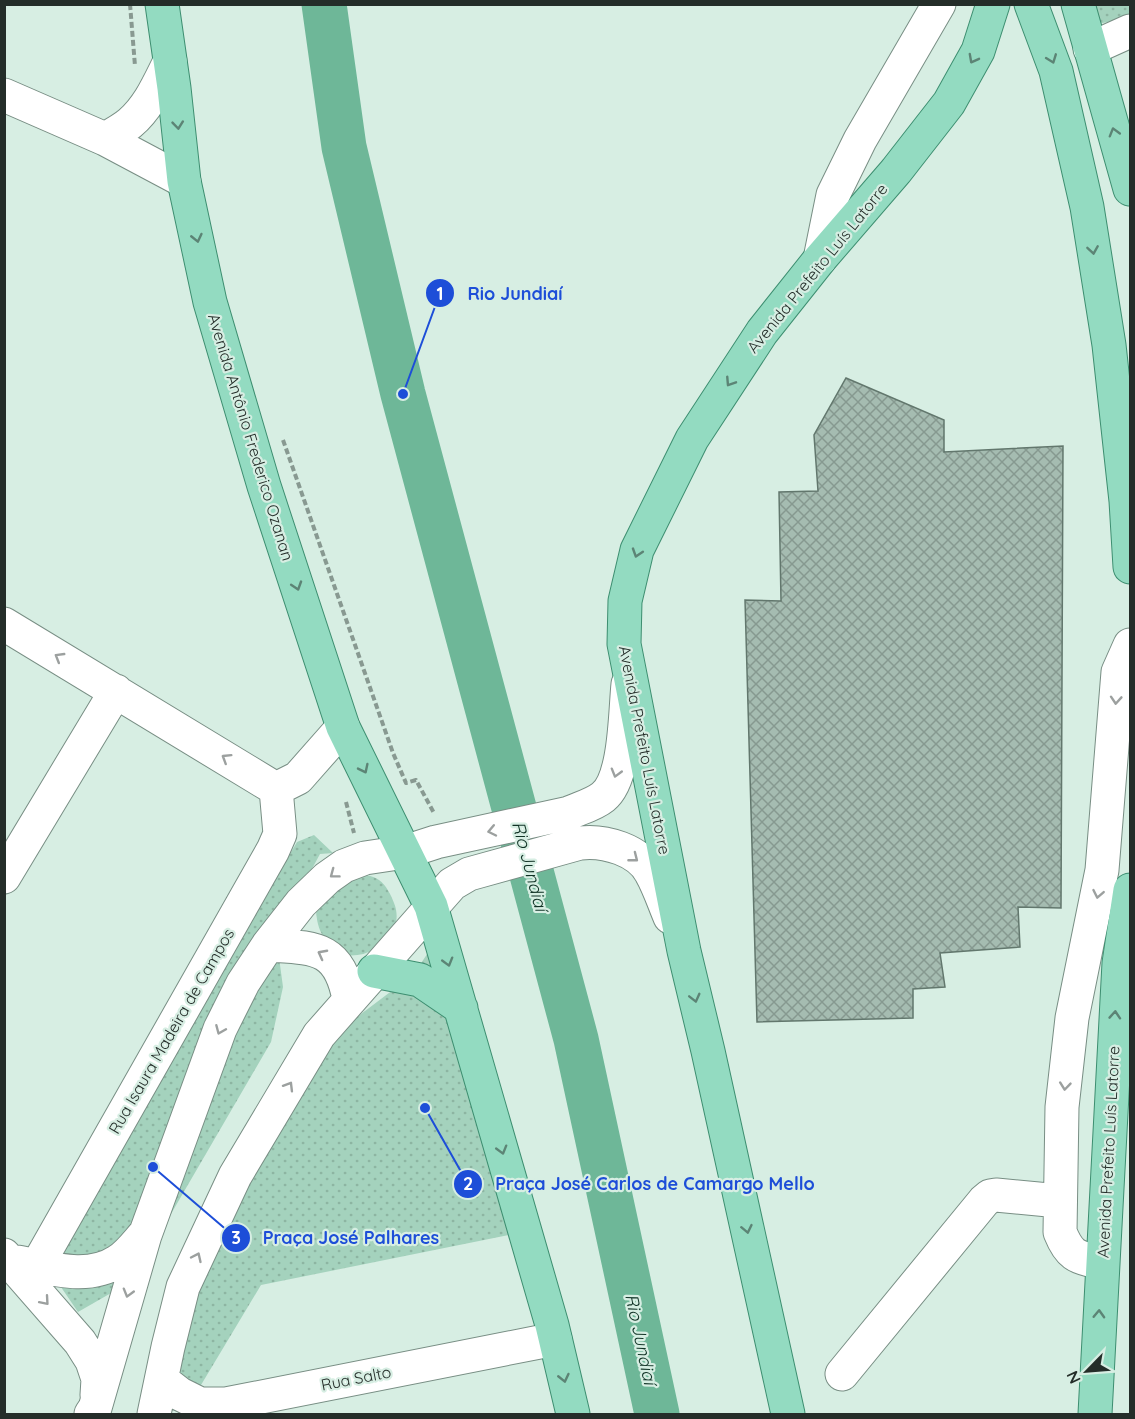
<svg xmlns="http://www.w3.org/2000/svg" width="1135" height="1419" font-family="Quicksand,sans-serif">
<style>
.green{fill:url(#green-dots)}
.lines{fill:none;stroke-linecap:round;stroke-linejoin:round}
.river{stroke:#6eb798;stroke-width:45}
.building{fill:url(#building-cross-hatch);stroke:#62776d;stroke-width:1.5}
.minor-casing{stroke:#788e84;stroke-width:35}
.major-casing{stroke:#3d8e70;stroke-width:35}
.path{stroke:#889991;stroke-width:4;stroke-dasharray:6 3;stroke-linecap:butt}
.minor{stroke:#fff;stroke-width:33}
.major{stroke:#93dbc1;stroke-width:33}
.oneway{stroke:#5c8475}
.oneway2{stroke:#9ca09f}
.labels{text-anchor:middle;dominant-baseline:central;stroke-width:4.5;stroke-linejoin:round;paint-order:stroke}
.street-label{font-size:16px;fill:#242d29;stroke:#d7eee3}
.water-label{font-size:18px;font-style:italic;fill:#103225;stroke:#d7eee3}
.leader{fill:none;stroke:#1d4ed8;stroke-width:2}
.callout-dot{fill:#1d4ed8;stroke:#d7eee3;stroke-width:2}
.mark-label{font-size:18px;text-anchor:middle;font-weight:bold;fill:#fff}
.callout-label{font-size:18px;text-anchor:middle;font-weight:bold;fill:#1d4ed8;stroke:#d7eee3;stroke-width:4.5;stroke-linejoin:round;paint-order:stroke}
</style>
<defs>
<pattern id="green-dots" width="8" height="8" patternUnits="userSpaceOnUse" patternTransform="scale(1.5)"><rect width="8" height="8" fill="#a4d2bd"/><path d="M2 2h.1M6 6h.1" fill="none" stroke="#8db5a2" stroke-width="1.8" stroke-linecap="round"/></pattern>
<pattern id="building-cross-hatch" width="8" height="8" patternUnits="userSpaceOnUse" patternTransform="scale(1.5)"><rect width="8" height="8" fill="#a5bcb1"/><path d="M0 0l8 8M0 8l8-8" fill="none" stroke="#869990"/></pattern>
</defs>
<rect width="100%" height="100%" fill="#d7eee3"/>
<path class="green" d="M1093,5H1130V15L1122,19L1098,24Z
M314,835L333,853L320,854L276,935L283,987L271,1042L132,1281L78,1312L48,1268L297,842Z
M357,871C363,874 373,876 379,880C386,885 391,895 394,903C403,925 388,946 366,953C359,956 350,955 342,956C325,941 317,933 316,909Z
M433,945L519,1233L261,1285L195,1395L177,1382L192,1291L222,1224L332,1036L414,974Z"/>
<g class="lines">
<path class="river" d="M324,4L344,147L403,394L576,1039L657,1414"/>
</g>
<path class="building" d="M846,378L944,420V452L1063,446L1061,908L1018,907L1020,947L940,953L945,987L913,989V1018L757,1022L745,600L781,601L779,492L818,491L814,435Z"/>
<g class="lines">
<g class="minor-casing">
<path id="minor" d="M1090,49L1130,31
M4,95L105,139L184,181
M105,139C114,134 123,129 130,123C149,107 159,83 170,61
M820,259L833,195L860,140L939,4
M4,624L276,789
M276,789L298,778L343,727
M4,877L116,691
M268,945C315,948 339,946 349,999
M4,1255L80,1342L92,1361L98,1379L97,1395
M17,1262C50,1268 88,1281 118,1261C128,1255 136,1244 144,1235
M1102,1263C1077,1257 1070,1257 1060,1232L1062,1107L1072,1018L1102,870L1118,672L1130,645
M37,1266L273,850L280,834L276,789
M842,1374L984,1201L990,1196L996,1195L1059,1201
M162,1380L180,1394L200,1404H226L555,1339
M91,1414L95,1408L145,1235L220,1029L243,983L268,945L301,903L327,878L344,866L365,858L405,852L436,842L569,813C580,808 593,805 603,797C626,779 625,712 628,684
M154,1414L168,1347L183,1287L235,1176L319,1035L452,884L469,874L580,843C605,840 639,850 651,873C659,887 664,903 670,917"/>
</g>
<g class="major-casing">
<path id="major" d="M162,4L174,88L184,181L210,302L264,486L343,727L431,906L552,1325L573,1414
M1031,4L1056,71L1087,207L1109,345L1126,501L1130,567
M1078,4L1130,189
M374,971L420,980L461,1008
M788,1414L708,1051L684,951L624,644L625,601L637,550L692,439L762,332L820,259L896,171L949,103L978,51L993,4
M1095,1414L1119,963L1130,890"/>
</g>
<path class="path" d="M130,4L135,66
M283,440L393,753L406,783L416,780L434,813
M346,802L354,833"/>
<use href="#minor" class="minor"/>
<use href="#major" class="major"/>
</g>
<defs><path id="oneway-chevron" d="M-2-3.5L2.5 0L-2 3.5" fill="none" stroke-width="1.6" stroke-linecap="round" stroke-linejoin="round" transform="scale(1.5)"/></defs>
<g class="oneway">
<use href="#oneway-chevron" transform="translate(973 59) rotate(118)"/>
<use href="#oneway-chevron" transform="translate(1052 59) rotate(69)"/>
<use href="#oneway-chevron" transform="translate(178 125) rotate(84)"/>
<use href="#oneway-chevron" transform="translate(1114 132) rotate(-106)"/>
<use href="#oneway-chevron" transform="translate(197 238) rotate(77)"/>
<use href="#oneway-chevron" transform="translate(1093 250) rotate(81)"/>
<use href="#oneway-chevron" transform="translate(730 382) rotate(123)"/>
<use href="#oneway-chevron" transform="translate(637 553) rotate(108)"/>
<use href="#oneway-chevron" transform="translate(297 586) rotate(72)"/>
<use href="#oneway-chevron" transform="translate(364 769) rotate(64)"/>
<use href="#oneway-chevron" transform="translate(448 962) rotate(74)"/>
<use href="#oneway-chevron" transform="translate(695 998) rotate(76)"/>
<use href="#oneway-chevron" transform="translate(1115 1015) rotate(-86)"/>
<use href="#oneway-chevron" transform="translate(502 1150) rotate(74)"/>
<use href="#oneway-chevron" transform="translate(747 1229) rotate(78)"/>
<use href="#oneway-chevron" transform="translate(1099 1314) rotate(-88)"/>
<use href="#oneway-chevron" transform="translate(564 1378) rotate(77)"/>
</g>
<g class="oneway2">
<use href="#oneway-chevron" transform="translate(59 657) rotate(-149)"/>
<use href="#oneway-chevron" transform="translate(1116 700) rotate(94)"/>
<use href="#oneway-chevron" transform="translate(226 758) rotate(-148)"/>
<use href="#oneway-chevron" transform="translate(616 773) rotate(106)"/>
<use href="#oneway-chevron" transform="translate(492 831) rotate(168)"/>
<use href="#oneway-chevron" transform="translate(634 858) rotate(38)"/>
<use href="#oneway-chevron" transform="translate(334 874) rotate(143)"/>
<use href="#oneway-chevron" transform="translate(1098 894) rotate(101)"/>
<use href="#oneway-chevron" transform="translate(322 954) rotate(-152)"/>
<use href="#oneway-chevron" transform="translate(220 1030) rotate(113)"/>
<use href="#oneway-chevron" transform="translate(289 1086) rotate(-59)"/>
<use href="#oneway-chevron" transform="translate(1065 1086) rotate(96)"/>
<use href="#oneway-chevron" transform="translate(197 1257) rotate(-65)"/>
<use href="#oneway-chevron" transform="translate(128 1293) rotate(106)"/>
<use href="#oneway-chevron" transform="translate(45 1301) rotate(49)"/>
</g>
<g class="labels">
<g class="street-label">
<text transform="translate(817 268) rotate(-51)">Avenida Prefeito Luís Latorre</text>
<text transform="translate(251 437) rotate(73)">Avenida Antônio Frederico Ozanan</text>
<text transform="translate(645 750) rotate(79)">Avenida Prefeito Luís Latorre</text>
<text transform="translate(171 1031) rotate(-60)">Rua Isaura Madeira de Campos</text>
<text transform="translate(1108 1152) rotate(-87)">Avenida Prefeito Luís Latorre</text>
<text transform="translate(356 1378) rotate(-11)">Rua Salto</text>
</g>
<g class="water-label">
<text transform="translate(530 866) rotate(75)">Rio Jundiaí</text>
<text transform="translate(641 1339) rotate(78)">Rio Jundiaí</text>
</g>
</g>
<path class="leader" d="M403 394L440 293M425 1108L468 1184M153 1167L236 1238"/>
<g class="callout-dot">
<circle cx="403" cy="394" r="6"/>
<circle cx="425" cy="1108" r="6"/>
<circle cx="153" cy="1167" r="6"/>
<circle cx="440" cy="293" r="15"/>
<circle cx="468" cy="1184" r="15"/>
<circle cx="236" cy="1238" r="15"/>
</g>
<g class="mark-label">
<text x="440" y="300">1</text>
<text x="468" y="1190">2</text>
<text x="236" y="1244">3</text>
</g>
<g class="callout-label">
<text x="515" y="300">Rio Jundiaí</text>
<text x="655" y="1190">Praça José Carlos de Camargo Mello</text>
<text x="351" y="1244">Praça José Palhares</text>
</g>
<rect width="1135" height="1419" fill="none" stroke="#242d29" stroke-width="12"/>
<g transform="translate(1087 1371) rotate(245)" stroke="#d7eee3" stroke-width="4.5" paint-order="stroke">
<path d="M0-4.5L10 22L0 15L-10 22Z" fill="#242d29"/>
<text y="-9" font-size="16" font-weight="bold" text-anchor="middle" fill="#242d29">N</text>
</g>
</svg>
